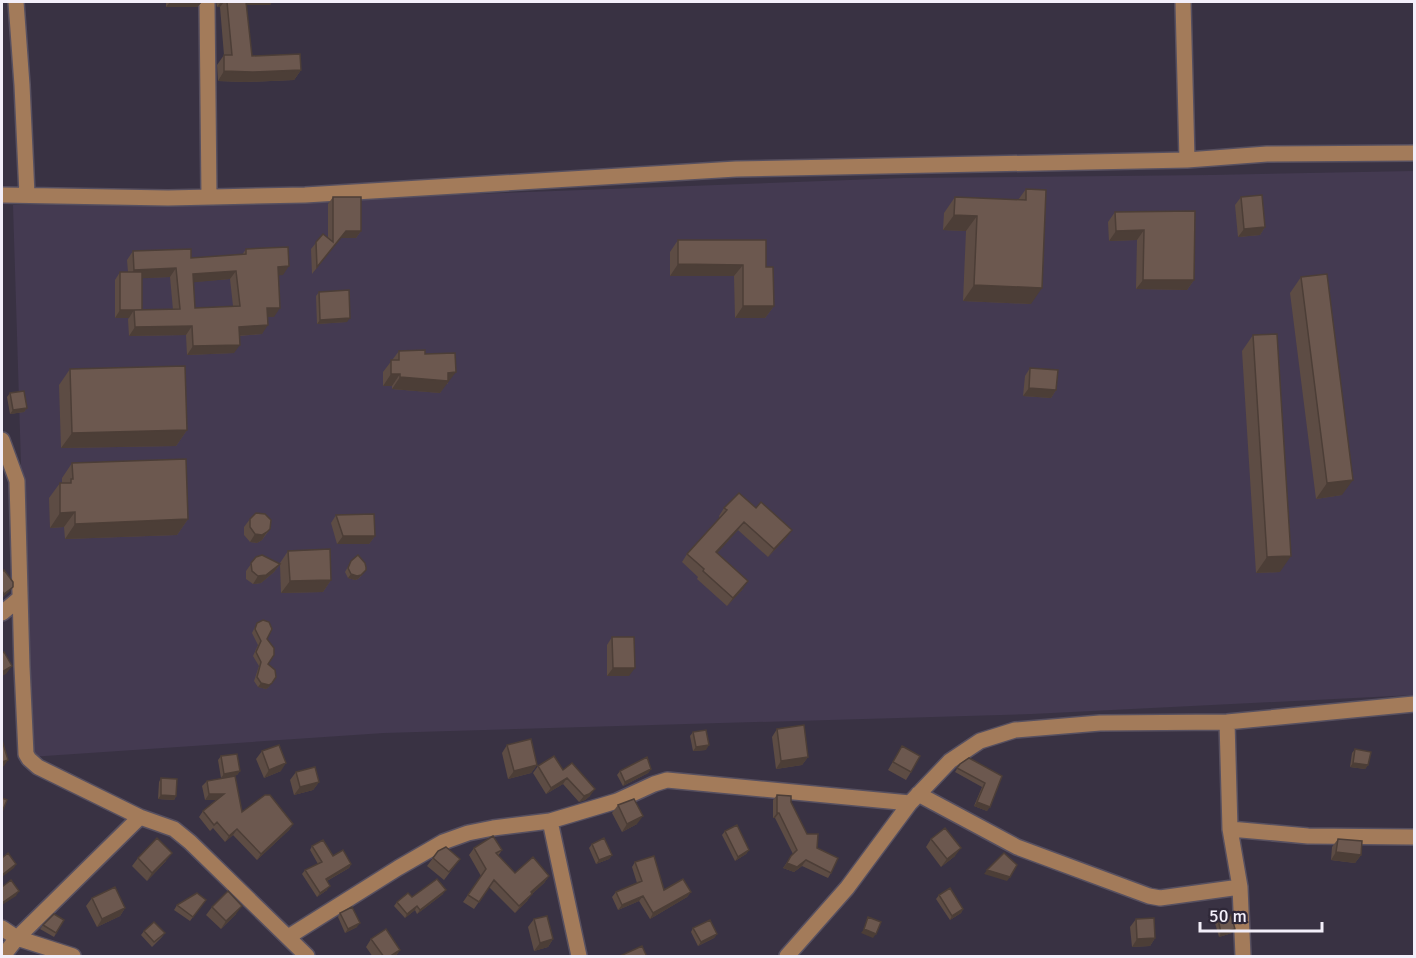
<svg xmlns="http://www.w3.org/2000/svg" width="1416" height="958" font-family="Signika,sans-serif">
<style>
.built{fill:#443a51}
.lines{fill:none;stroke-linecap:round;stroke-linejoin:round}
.minor-casing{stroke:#575060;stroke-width:18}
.minor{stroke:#a37b5a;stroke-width:15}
.wall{fill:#5d4c44;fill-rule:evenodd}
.shaded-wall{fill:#4c3e37}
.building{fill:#6c584f;stroke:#4c3e37;stroke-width:1.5;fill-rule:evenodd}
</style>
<rect width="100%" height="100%" fill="#393243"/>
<path class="built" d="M1414,171V695L1032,714L384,733L30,757L13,205L312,200L903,178L1211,175Z"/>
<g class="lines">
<g class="minor-casing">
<path id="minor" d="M16,2L22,85L27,195
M207,2L209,197
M1183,2L1187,160
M2,195L168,198L305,195L736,169L1187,160L1267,154L1414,153
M2,440L17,481L22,667L26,754L29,759L38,767L140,817
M2,613L20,598
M1227,722L1230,829L1240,887L1243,956
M918,794L1017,847L1149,896L1160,898L1240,887
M550,821L579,956
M1230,829L1308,836L1414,837
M2,928L17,938L73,956
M288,937L398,868L443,842L468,833L493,828L550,821L617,801L654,784L667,780L910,803
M3,956L17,938L140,817L174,829L190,842L307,956
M787,956L847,888L910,803L950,761L980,741L1015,730L1100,723L1227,722L1414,704"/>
</g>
<use href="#minor" class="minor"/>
</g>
<path class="wall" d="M166,2H202L197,7H166Z
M216,2H272L270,5H246L252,56L301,70L294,80L245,82L218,81L217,65L224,55L220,7H217Z
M1026,189L1031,304L963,301L966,231L943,230L944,213L955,197L1018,200Z
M333,197L361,231L356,238H341L312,274L311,249L323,234L328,238V204Z
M1241,197L1265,227L1260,235L1238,237L1235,205Z
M1195,211L1194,280L1187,290L1136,289L1137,240L1109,241L1108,222L1115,212Z
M678,240L766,267L774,306L765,318H735L734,276H670V252Z
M246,249L283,275H279L274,317H268L262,334L239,336L234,353L187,355L186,335L129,336L128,319L129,318H115V280L120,272H128L127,260L133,251L191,258L242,255ZM170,277L173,310H141L142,278ZM230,279L233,306L195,308L193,282Z
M1301,277L1342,495L1316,499L1290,293Z
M319,292L347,322L317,324L316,296Z
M1253,335L1280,572L1256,573L1242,351Z
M399,351L425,354L448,384H446L440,393L392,389V386H383V372Z
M1030,368L1056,390L1051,398L1023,396L1025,376Z
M70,369L187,430L176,446L61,448L59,385Z
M10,393L27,408L24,412L10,414L7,397Z
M72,463L188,519L177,535L65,539L64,527L50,528L49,498L60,483H62V478Z
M724,508L786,538L768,557L738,530L717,553L743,589L727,606L697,579L698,577L682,562L687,554L720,518L719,516Z
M336,515L375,536L369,544H337L331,523Z
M250,519L270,529L262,540L257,543L250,542L244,535V527Z
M288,551L331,580L323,592L281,593L280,564L274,572L261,583L253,584L246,579V571L256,557L280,564V563Z
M351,561L363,574L358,579L355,580L348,578L345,572Z
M257,623L267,639L269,687L266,689L258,687L254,681L259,666L253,656L258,645L252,633Z
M612,637L629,676H607V645Z
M777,729L808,757L802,765L776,769L772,737Z
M693,732L706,750L693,751L690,736Z
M507,745L537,765L531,773L508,779L502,753Z
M902,746L911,772L906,780L888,770Z
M1355,749L1368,765L1365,769L1350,767L1352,753Z
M262,751L281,771L264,778L256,759Z
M221,756L240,771L237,775L221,778L218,760Z
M960,764L1002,776L987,811L974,806L982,787L955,772Z
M538,766L563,770L590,796L585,800L579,802L563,784L546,794L533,773Z
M651,769L648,773L623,786L617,775L620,771Z
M296,772L319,782L313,790L294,795L290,780Z
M161,778L176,796L174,800L158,799L159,782Z
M207,781L242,812L293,824L289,830L257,860L233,835L225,842L213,828L210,831L199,817L203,811L216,800H205L202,786Z
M777,795L791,802L807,834L817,848L831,873L828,878L802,866L794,872L783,868L793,854L775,818H773V800Z
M618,805L637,824L622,832L612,813Z
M725,831L749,850L746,854L735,861L722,835Z
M931,839L955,856L941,867L926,847Z
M1338,839L1361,855L1355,863L1331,860L1332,847Z
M592,844L612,855L609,859L596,864L589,848Z
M312,846L351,864L349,868L327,881V890L317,897L302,874L305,870L318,864L310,850Z
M474,848L502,850L498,856L515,873L549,876L544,883L531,895L527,901L515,913L489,887L474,909L463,902L481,876L469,855Z
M138,858L166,861L147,881L132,866Z
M433,858L460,859L444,880L427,866Z
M635,862L664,890L691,892L687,897L650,919L639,901L618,910L612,897L616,892L637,883L632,867Z
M443,894L417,914L415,910L405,918L394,906L397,902L412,897Z
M939,895L963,909L961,913L950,920L936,899Z
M92,898L125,908L120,916L97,927L86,906Z
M206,900L190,921L174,910L177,905Z
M212,907L236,914L221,929L206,915Z
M340,913L357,927L345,933L338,917Z
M534,919L553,939L548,947L534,951L528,927Z
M1136,919L1155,938L1150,946L1132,947L1130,927Z
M1218,919L1235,929L1232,933L1219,937L1215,923Z
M64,920L54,937L40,929L43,925Z
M693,928L717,934L714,938L698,946L691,932Z
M144,931L165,933L162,937L152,947L141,935Z
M371,939L400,950L395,957H373L366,947Z"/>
<path class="shaded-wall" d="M170,2H202L197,7H166Z
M221,2H224L220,7H217Z
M241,2H272L270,5H239Z
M301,70L294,80L245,82L218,81L224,71Z
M954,215L977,216L966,231L943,230Z
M1265,227L1260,235L1238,237L1244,229Z
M1144,230L1137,240L1109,241L1116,231Z
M346,231H361L356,238H341L312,274Z
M678,264L743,265L734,276H670Z
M289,266L283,275L272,276L278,267Z
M176,268L170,277L128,279L134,270Z
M236,271L230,279L186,283L193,274Z
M1143,280H1194L1187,290L1136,289Z
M974,285L1042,288L1031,304L963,301Z
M743,306H774L765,318H735Z
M267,308H280L274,317H261Z
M120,310H142H134L129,318H115Z
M350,318L347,322L317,324L320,320Z
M268,325L262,334L233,336L239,327Z
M192,326L186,335L129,336L135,327Z
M240,345L234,353L187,355L193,346Z
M456,372L440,393L392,389L400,377Z
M391,374H400L392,386H383Z
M1029,388L1056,390L1051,398L1023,396Z
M27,408L24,412L10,414L13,410Z
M187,430L176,446L61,448L72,433Z
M1353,480L1342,495L1316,499L1327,483Z
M75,512L64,527L50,528L60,513Z
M188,519L177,535L65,539L75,524Z
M744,522L738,530L711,560L716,552Z
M792,530L786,538L768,557L774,549Z
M267,532L262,540L257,543L250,542L255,534Z
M343,536H375L369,544H337Z
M1291,556L1280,572L1256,573L1267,557Z
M280,564L274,572L261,583L253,584L258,576Z
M366,570L358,579L355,580L348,578L351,574Z
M331,580L323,592L281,593L290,581Z
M748,581L743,589L727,606L733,598Z
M13,587L10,591L2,598L4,594Z
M12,666L6,674L2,676V672Z
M613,668H635L629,676H607Z
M261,683H272L269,687L266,689L258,687Z
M709,745L706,750L693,751L696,747Z
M808,757L802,765L776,769L781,761Z
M8,760L4,766L2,767V762Z
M286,763L281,771L264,778L269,770Z
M1353,763L1368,765L1365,769L1350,767Z
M537,765L531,773L508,779L514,771Z
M651,769L648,773L623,786L625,782Z
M240,771L237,775L221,778L224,774Z
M567,778L563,784L546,794L551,788Z
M319,782L313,790L294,795L300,787Z
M595,789L590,796L585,800L579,802L584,796Z
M209,794H224L220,800H205Z
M161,795L176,796L174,800L158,799Z
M977,802L990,807L987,811L974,806Z
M777,813H779L775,818H773Z
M643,816L637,824L622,832L627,824Z
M293,824L289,830L257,860L261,854Z
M237,829L233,835L225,842L229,836Z
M961,848L955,856L941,867L947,859Z
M749,850L746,854L735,861L738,857Z
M1336,852L1361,855L1355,863L1331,860Z
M172,853L166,861L147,881L152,873Z
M612,855L609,859L596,864L599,860Z
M806,860L802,866L794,872L783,868L787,863Z
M16,864L14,868L2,877V875Z
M351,864L349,868L323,883L326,879Z
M987,870L1010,877L1007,881L984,874Z
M549,876L544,883L531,895L527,901L515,913L531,892Z
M330,886L327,890L317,897L320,893Z
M446,890L443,894L417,914L420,910Z
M19,891L16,896L2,905V903Z
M691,892L687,897L650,919L653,913Z
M643,896L639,901L618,910L622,905Z
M242,906L236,914L221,929L226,921Z
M417,906L415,910L405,918L407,914Z
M125,908L120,916L97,927L102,919Z
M963,909L961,913L950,920L952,916Z
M360,923L357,927L345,933L348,929Z
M864,929L876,934L873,938L861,933Z
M1235,929L1232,933L1219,937L1221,933Z
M717,934L714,938L698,946L701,942Z
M1155,938L1150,946L1132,947L1137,939Z
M553,939L548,947L534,951L540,943Z
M400,950L395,957H389Z"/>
<path class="building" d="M227,2H246L252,56L300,54L301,70L252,72L224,71V55H232Z
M1026,189L1046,190L1042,288L974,285L977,216L954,215L955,197L1026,200Z
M1262,195L1265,227L1244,229L1241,197Z
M333,197H361V231H346L317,267L316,242L323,234L333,242Z
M1195,211L1194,280H1143L1144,230L1116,231L1115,212Z
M678,240H766V267H773L774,306H743V265L678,264Z
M288,247L289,266L278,267L280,308H267L268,325L239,327L240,345L193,346L192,326L135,327L134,310L180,309L176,268L134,270L133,251L191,249V258L246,254V249ZM236,271L240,306L195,308L193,274Z
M120,272H142V310H120Z
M1327,274L1353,480L1327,483L1301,277Z
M349,290L350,318L320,320L319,292Z
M1277,334L1291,556L1267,557L1253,335Z
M425,350V354L455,353L456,372L448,373V381L400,377V374H391V360H399V351Z
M185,366L187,430L72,433L70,369Z
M1030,368L1058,370L1056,390L1029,388Z
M24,391L27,408L13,410L10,393Z
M186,459L188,519L75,524V512L60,513V483H71V479H73L72,463Z
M739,493L756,508L761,502L792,530L774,549L744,522L716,552L748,581L733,598L703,571L704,569L687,554L727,510L724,508Z
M256,513L265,514L271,520L270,529L267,532L262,535L255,534L250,527V519Z
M374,514L375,536H343L336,515Z
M330,549L331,580L290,581L288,551Z
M262,555L280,564L266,575L258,576L252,571L251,563L256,557Z
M358,555L365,563L366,567V570L361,575L357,576L351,574L348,568L351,561Z
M4,570L13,582V587L4,594L2,591V572Z
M263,620L269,622L272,629L267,639L274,648V655L268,664L275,670L276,677L272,683L269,685L261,683L257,677L261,662L256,652L261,641L255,629L257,623Z
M612,637H634L635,668H613Z
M4,652L12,666L2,672V653Z
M804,725L808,757L781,761L777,729Z
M706,730L709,745L696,747L693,732Z
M531,739L537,765L514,771L507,745Z
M2,740L8,760L2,762Z
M279,745L286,763L269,770L262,751Z
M902,746L920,756L911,772L893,762Z
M1355,749L1371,752L1368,765L1353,763Z
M237,754L240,771L224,774L221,756Z
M554,756L563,770L572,763L595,789L589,794L584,796L567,778L551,788L538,766Z
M647,757L651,769L625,782L620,771Z
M969,758L1002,776L990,807L977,802L985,783L957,768L960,764Z
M315,767L319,782L300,787L296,772Z
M235,776L242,812L265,795H270L293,824L261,854L237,829L229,836L217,822L214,825L203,811L224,794H209L207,781Z
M161,778L177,779L176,796L161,795Z
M777,795L791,796V802L807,834H818L817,848L838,858L831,873L806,860L797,867L787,863L791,856L797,850L779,813H777Z
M2,798L7,800L2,812Z
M634,799L643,816L627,824L618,805Z
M737,825L749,850L738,857L725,831Z
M945,828L961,848L947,859L931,839Z
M493,836L502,850L496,853L515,873L533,857L549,876L531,892L532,894L519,906L494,880L479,902L468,895L486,869L474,848Z
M157,838L172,853L152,873L138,858Z
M604,838L612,855L599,860L592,844Z
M1338,839L1362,841L1361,855L1336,852Z
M323,840L333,856L343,850L351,864L326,879L330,886L320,893L305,870L322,862L312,846Z
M446,847L460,859L449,872L433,858L438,851Z
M8,853L16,864L2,875V858Z
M1004,853L1017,865L1010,877L987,870Z
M654,856L664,890L683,879L691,892L653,913L643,896L622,905L616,892L642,881L635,862Z
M437,879L446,890L420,910L417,906L407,914L397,902L408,893L412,897Z
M11,880L19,891L2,903V887Z
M115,887L125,908L102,919L92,898Z
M950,888L963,909L952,916L939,895Z
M228,891L242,906L226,921L212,907Z
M197,893L206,900L193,917L177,905Z
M352,907L360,923L348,929L340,913Z
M54,914L64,920L56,933L43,925Z
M1231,915L1235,929L1221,933L1218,919Z
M547,916L553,939L540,943L534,919Z
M868,917L881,922L876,934L864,929Z
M1154,918L1155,938L1137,939L1136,919Z
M710,920L717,934L701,942L693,928Z
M154,922L165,933L154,942L144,931Z
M386,929L400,950L389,957H384L371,939Z
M642,946L647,957H620V956Z"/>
<rect width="1416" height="958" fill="none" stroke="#f3effa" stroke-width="6"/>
<path d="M1200 922v9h122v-9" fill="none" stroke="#f3effa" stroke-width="3"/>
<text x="1209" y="922" font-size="18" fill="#f3effa" stroke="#2f2838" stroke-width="4.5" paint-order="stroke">50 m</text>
</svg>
